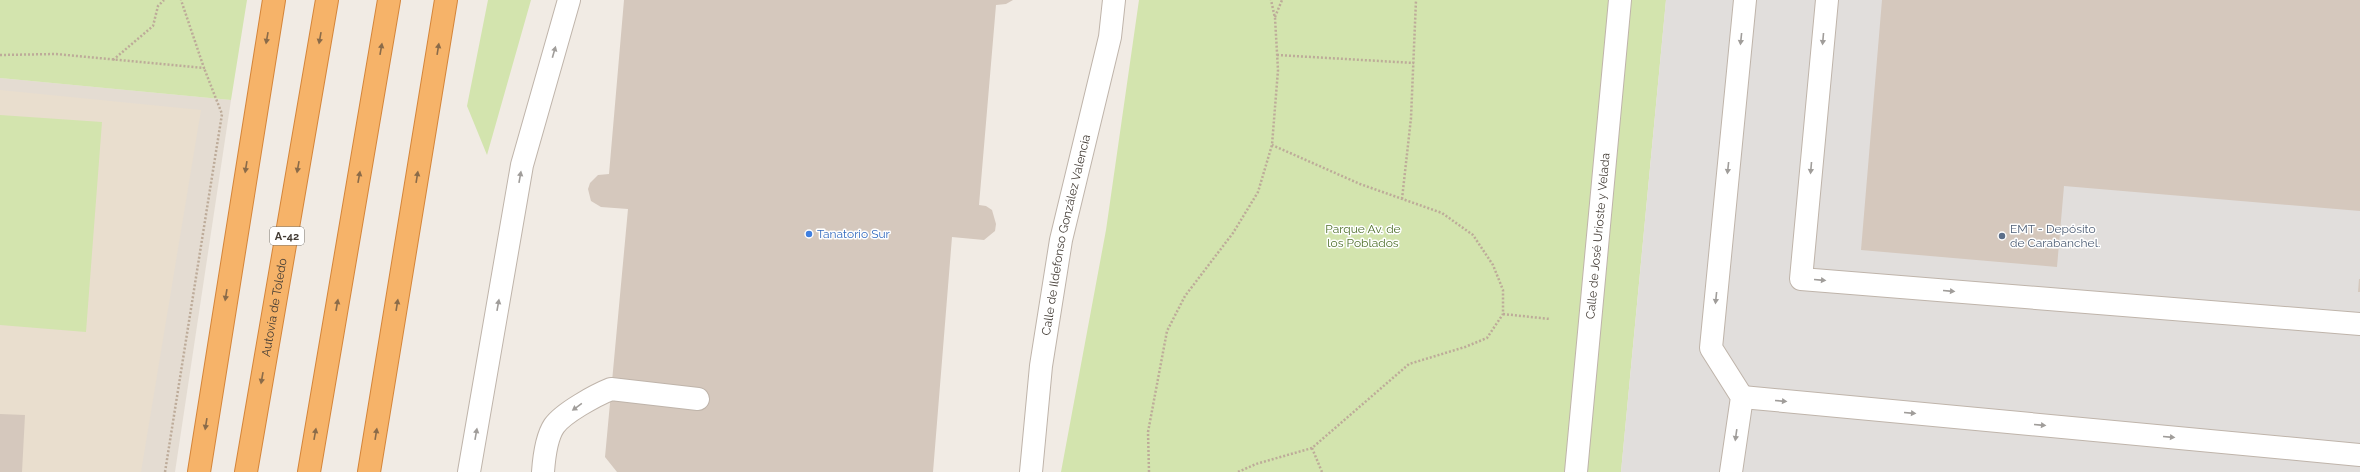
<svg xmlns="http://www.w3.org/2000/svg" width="2360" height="472" font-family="Raleway,sans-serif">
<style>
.residential{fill:#e4dcd2}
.education{fill:#e9dece}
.green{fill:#d3e4ae}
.parking{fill:#e1dedc}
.building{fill:#d5c8bd}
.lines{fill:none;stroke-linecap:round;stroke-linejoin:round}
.minor-casing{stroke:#bfb4aa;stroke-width:24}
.highway-casing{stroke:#d4853a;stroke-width:24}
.path{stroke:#bdab99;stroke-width:2.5;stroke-dasharray:2 2;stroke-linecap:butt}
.minor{stroke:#fff;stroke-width:22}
.highway{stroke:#f6b369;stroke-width:22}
.oneway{fill:#8a6b49}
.oneway2{fill:#a09d9a}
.shop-dot{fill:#3f7fe0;stroke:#fff;stroke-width:1.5}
.service-dot{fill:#5c6f8a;stroke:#fff;stroke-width:1.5}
.labels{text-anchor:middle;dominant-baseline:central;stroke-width:3;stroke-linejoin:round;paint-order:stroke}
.shield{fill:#fff;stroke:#7b7671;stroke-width:1}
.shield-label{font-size:11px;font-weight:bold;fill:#423b34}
.park-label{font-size:12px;fill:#4f702b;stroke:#fff}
.service-label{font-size:12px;fill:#4e5e75;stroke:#fff;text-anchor:start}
.shop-label{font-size:12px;fill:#366cbe;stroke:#fff;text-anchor:start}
.street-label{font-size:12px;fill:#423b34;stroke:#fff}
</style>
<rect width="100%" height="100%" fill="#f1ebe4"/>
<path class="residential" d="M0,78L231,100L175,472H0Z"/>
<path class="education" d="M0,90L201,110L141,472H0Z"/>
<path class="green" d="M0,0H247L231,100L0,78Z
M488,0H531L487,155L467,106Z
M1139,0H1666L1621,472H1061L1106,230Z
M0,115L102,122L86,332L0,325Z"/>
<path class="parking" d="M1666,0H2360V472H1621Z"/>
<path class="building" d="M624,0H1013L1006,4L996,5L979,205L986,206L992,210L996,224L995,231L984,240L952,237L933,472H617L605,457L628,209L601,207L591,201L588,189L590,183L598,175L609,174Z
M1882,0H2360V211L2064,186L2057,267L1861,250Z
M2359,279H2360V292H2358Z
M0,414L25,415L22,472H0Z"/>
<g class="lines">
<g class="minor-casing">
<g id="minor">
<path d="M1827,0L1801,279L2360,324"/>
<path d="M1742,397L2360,455"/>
<path d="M469,472L522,165L569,0"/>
<path d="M543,472C544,458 546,438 554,426C563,413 596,395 611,389L698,399"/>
<path id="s1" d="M1031,472L1041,366L1061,240L1110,37L1114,0"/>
<path id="s2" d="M1576,472L1620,0"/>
<path d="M1731,472L1742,397L1711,348L1745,0"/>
</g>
</g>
<g class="highway-casing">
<g id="highway">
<path d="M199,472L274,0"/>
<path id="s3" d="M246,472L327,0"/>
<path d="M309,472L389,0"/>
<path d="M369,472L446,0"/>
</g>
</g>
<path class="path" d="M1275,17L1282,0
M0,55L56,54L204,68L181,0
M1277,55L1414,63
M113,60L153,26L158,6L164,0
M1402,199L1411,118L1416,0
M1503,314L1550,319
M1312,448L1322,472
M165,472L222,114L204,68
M1149,472L1148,432L1167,331L1185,296L1233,233L1258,192L1272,145L1278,70L1275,18L1271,0
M1238,472L1256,464L1312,448L1409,364L1465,347L1487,338L1503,314V290L1493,265L1473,235L1442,213L1360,184L1272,145"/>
<use href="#minor" class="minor"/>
<use href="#highway" class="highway"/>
</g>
<defs><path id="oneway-solid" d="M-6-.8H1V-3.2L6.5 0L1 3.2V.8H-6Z"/></defs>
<g class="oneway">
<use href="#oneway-solid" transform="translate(267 38) rotate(100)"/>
<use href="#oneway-solid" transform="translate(320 38) rotate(100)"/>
<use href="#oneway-solid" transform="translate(381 49) rotate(-80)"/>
<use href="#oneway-solid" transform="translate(438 49) rotate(-81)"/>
<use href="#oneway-solid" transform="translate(246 167) rotate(99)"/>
<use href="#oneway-solid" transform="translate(298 167) rotate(100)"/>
<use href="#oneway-solid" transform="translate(359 177) rotate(-80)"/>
<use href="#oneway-solid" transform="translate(417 177) rotate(-81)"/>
<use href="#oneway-solid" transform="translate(226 295) rotate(99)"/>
<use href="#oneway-solid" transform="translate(337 305) rotate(-80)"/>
<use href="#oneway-solid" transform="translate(397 305) rotate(-81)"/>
<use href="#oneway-solid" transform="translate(262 378) rotate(100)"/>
<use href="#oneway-solid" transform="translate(206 424) rotate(99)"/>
<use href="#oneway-solid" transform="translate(315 434) rotate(-80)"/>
<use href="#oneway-solid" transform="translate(376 434) rotate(-81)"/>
</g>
<g class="oneway2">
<use href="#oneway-solid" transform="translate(1741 39) rotate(96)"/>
<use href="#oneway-solid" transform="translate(1823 39) rotate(95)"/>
<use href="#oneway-solid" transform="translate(554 52) rotate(-74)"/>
<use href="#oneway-solid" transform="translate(1728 168) rotate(96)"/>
<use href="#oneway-solid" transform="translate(1811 168) rotate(95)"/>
<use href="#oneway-solid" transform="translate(520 177) rotate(-80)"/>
<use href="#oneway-solid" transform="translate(1820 280) rotate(5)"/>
<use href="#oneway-solid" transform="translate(1949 291) rotate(5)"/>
<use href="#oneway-solid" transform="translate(1716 298) rotate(96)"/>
<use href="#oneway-solid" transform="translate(498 305) rotate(-80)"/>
<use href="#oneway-solid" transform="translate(1781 401) rotate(5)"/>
<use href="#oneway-solid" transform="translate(577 407) rotate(144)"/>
<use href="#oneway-solid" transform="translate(1910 413) rotate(5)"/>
<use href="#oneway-solid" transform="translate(2040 425) rotate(5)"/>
<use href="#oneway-solid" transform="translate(476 434) rotate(-80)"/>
<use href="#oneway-solid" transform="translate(1736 435) rotate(98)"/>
<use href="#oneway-solid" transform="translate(2169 437) rotate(5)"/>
</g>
<circle class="shop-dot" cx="809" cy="234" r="4"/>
<circle class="service-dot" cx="2002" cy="236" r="4"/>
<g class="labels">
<rect class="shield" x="270" y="227" width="34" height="18" rx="3"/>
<g class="shield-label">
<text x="287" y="236">A-42</text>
</g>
<g class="park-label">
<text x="1363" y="229">Parque Av. de<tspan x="1363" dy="14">los Poblados</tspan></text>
</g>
<g class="service-label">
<text x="2010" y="229">EMT - Depósito<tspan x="2010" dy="14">de Carabanchel.</tspan></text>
</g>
<g class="shop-label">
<text x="817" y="234">Tanatorio Sur</text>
</g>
<g class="street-label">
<text stroke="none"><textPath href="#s1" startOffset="240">Calle de Ildefonso González Valencia</textPath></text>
<text stroke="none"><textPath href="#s2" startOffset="237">Calle de José Urioste y Velada</textPath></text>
<text stroke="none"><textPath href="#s3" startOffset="167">Autovía de Toledo</textPath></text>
</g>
</g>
</svg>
